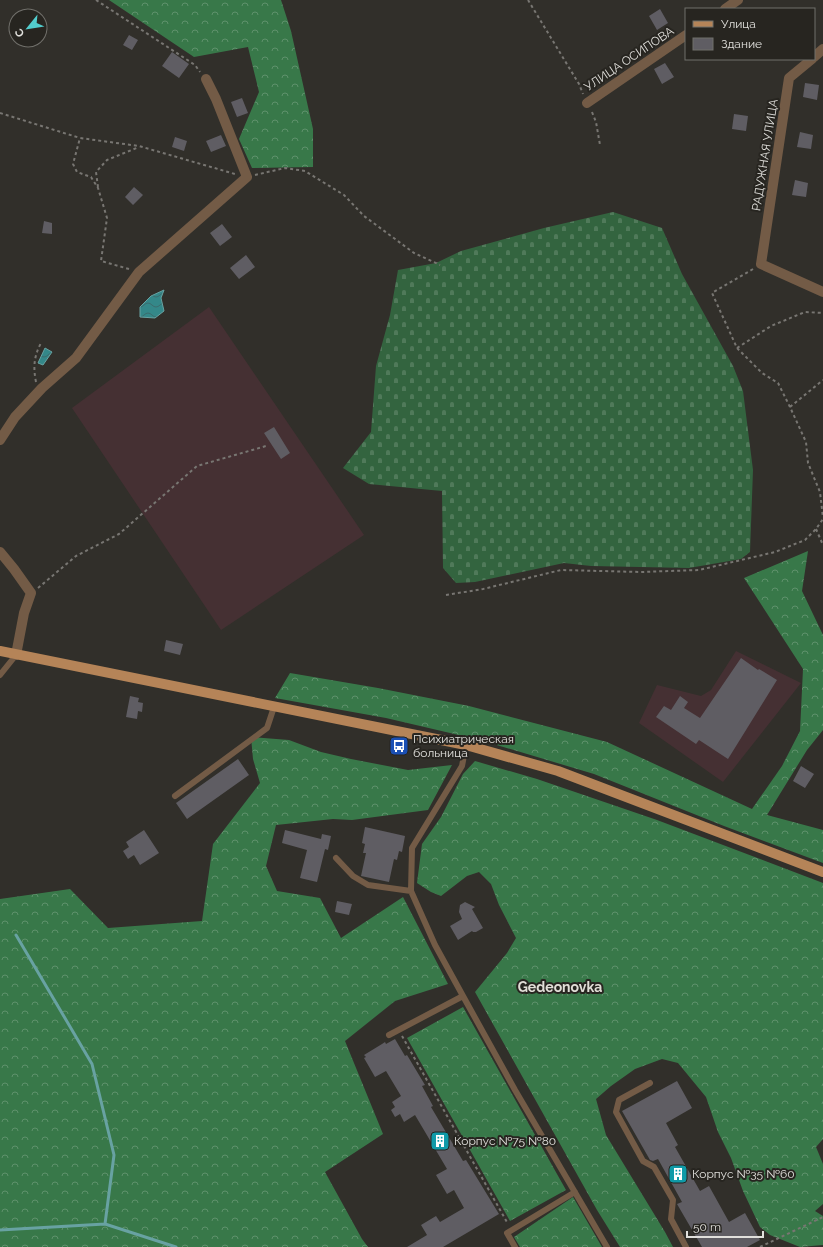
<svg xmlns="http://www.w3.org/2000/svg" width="823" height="1247" font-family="Raleway,sans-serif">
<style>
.industrial{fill:#453033}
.forest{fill:url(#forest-crowns)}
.cemetery{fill:url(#cemetery-stones)}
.water{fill:url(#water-waves);stroke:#68a2a2}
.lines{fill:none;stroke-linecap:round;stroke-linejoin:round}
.stream{stroke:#68a2a2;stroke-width:3}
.building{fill:#5f5d63}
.path{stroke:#787672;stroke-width:2;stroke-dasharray:3 3;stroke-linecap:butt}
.service{stroke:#735b46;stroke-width:6}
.minor{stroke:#735b46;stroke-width:10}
.primary{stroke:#b58458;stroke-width:10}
.labels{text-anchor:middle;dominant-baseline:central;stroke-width:4;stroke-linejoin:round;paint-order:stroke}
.street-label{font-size:12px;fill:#e1e0dc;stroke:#272520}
.poi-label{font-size:12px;fill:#e1e0dc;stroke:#272520;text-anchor:start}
.quarter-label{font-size:14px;font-weight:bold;fill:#e1ded7;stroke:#272520}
</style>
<defs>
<pattern id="forest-crowns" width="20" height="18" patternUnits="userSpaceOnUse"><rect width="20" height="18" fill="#387849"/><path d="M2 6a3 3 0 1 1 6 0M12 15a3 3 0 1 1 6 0" fill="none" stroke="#5e916b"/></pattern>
<pattern id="cemetery-stones" width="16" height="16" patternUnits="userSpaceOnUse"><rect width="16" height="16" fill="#33643f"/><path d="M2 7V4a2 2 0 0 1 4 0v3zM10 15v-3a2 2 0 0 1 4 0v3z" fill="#507a5a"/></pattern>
<pattern id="water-waves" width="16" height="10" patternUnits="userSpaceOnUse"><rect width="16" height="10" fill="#348889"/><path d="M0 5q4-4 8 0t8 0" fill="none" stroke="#3a6c6d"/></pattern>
</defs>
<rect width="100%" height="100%" fill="#312f2a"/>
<path class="industrial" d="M209,307L364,535L221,630L72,408Z
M736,651L801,683L723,782L639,723L657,685L701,696L711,690Z"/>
<path class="forest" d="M109,0H281L291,31L313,129V167L252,168L239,139L259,92L248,47L194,57Z
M808,551L802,591L823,635V730L807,750L767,815L823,830V863L724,826L594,774L480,740L386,718L275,698L290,673L378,688L469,706L607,742L752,809L782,766L800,731L803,669L744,578Z
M251,737L289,740L321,752L351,759L408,770L452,765L428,810L352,820L333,819L276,825L266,866L277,891L320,898L341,938L403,897L448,984L395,1001L345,1041L383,1134L325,1172L362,1239L368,1247H0V899L70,889L108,928L202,921L213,844L260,783L253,759Z
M475,761L537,779L657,820L823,883V1139L816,1147L823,1164V1204L815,1211L823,1216V1245L800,1247L770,1235L760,1227L743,1191L731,1158L718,1132L706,1097L678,1063L662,1059L635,1069L611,1086L596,1099L606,1135L665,1232L673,1247H620L597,1210L475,992L507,953L516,938L499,905L491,884L479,872L467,876L441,896L431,892L417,883L422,844L441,817L463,774Z
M463,1007L566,1190L510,1221L407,1038Z
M573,1197L602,1247H520L514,1237Z"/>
<path class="cemetery" d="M613,212L662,228L682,274L733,366L743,391L753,470L750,552L741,559L689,568L591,566L564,563L475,582L456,583L443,568L442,491L369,484L343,468L371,432L376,366L390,315L398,270L436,263L461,251L544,228Z"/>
<path class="water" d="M164,290L161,298L164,311L155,318L140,317V307L151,296Z
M45,348L52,352L43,365L38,363Z"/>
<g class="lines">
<path class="stream" d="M16,935L92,1064L114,1155L105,1224
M0,1230L105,1224L176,1247"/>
</g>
<path class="building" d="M660,9L668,23L657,30L649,16Z
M129,35L138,40L132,50L123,45Z
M172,52L189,64L179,78L162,66Z
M665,63L674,77L662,84L654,69Z
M805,83L819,85L817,100L803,97Z
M242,98L248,113L237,117L231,102Z
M734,114L748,116L746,131L732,129Z
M800,132L813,135L811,149L797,147Z
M221,135L226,146L211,152L206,141Z
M175,137L187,141L184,151L172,147Z
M795,180L808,183L806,197L792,195Z
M134,187L143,195L133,205L125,197Z
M44,221L52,223V234L42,233Z
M222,224L232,237L220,246L210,233Z
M246,255L255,267L239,279L230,268Z
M274,427L290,453L281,459L264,433Z
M166,640L183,644L180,655L164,651Z
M741,658L758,670L759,669L777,680L728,759L699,740L696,744L656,717L664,706L671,710L680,696L688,702L684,708L700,718Z
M130,696L139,698L138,702L143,703L142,712L138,711L137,719L126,717Z
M238,759L249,775L187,819L176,803Z
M801,766L814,774L805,788L793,781Z
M365,827L405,836L402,852L399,851L397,860L394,859L389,882L361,876L366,853H363L365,844L362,843Z
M144,830L159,853L140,865L134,855L128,859L123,851L129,847L126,842Z
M285,830L321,839L322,834L331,836L328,850L325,849L317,882L300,878L307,850L282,843Z
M337,901L352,904L349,915L335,912Z
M465,902L475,907L472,909L483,928L476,932H473L472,931L458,940L450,926L462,919L459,912L460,905Z
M395,1039L405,1056L407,1055L425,1085L422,1086L433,1106L431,1107L463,1161L466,1160L499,1214L443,1247H407L427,1235L421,1225L436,1216L440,1222L464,1208L454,1190L447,1194L436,1175L447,1169L415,1115L404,1122L400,1114L395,1117L391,1110L395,1107L392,1102L401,1096L386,1071L375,1077L364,1058L366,1057L364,1055L382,1044L385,1042L386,1044Z
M677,1081L692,1108L666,1123L678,1145L675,1147L700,1191L709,1186L729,1222L745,1213L760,1240L747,1247H702L677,1204L682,1202L658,1159L653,1161L650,1160L622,1111Z"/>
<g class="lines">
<path class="path" d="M96,0L195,65L200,72
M528,0L579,84L583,94
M592,112L596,122L600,145
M0,113L80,138
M255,175L285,168L305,171L344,195L364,216L414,253L440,265
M98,187L96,172L107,160L139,147
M129,269L101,261L107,218L98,188L91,177L77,172L73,164L80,138L139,146L235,174
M753,269L712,293L737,348L762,373L778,383L790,407L806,442L808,463L820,492L823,518
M737,348L771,326L805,312L823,313
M36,382C33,367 34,356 41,343
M790,407L823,380
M816,529L823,545
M38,588L76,556L119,534L197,466L266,446
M446,595L483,589L561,570L641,572L699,570L775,552L805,540L816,529L823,519
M402,1036L508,1224
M760,1247L823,1217"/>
<path class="service" d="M0,675L16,655
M466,745L462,766L412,848L411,891L435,945L463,996L515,1090L607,1247
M175,796L267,728L274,707
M336,858L353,876L368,885L411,891
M389,1035L463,996
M650,1083L619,1100L616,1112L643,1161L654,1167L673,1200L671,1219L686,1247
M515,1247L507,1233L575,1192"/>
<path class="minor" d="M725,9L738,0
M814,57L823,49
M812,59L789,78L761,264L823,292
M587,103L686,35
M0,440L15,417L42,388L76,358L139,272L247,177L216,99L206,79
M0,552L14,569L31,593L24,613L16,655"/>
<path class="primary" d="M0,651L466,745L558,771L823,872"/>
</g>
<defs>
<g id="bus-square" transform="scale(1)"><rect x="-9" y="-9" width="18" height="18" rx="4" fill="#1a4fb4" stroke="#272520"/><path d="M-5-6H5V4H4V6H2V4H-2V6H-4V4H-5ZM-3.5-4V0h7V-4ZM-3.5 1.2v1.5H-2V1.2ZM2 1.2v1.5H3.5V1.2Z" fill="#fff"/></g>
<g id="building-square" transform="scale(1)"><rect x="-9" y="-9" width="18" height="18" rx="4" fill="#0f9aa8" stroke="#272520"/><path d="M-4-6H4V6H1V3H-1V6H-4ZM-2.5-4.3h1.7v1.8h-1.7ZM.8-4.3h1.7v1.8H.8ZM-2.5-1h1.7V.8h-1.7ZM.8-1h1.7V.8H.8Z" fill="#fff"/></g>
</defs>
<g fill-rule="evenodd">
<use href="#bus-square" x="399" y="746"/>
<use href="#building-square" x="440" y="1141"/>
<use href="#building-square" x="678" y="1174"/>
</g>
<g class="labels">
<g class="street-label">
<text transform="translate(629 59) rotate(-34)">УЛИЦА ОСИПОВА</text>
<text transform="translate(765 155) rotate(-81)">РАДУЖНАЯ УЛИЦА</text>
</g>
<g class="poi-label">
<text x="413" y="739">Психиатрическая<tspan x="413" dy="14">больница</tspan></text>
<text x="454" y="1141">Корпус №75 №80</text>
<text x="692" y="1174">Корпус №35 №60</text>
</g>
<g class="quarter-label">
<text x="560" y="987">Gedeonovka</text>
</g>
</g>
<rect x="685" y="8" width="130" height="52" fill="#272520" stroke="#71706b"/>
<rect x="693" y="21" width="20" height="6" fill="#b58458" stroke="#71706b"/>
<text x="721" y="28" font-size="12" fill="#e1e0dc">Улица</text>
<rect x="693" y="38" width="20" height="12" fill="#5f5d63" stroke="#71706b"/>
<text x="721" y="48" font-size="12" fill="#e1e0dc">Здание</text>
<g transform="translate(28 28) rotate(240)"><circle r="19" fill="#272520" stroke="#71706b"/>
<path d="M0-3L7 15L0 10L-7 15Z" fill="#52cdcd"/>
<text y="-6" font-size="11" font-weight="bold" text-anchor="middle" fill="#e1e0dc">С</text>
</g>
<path d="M687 1231v6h76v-6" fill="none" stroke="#e1e0dc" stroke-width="2"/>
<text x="693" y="1231" font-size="12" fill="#e1e0dc" stroke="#272520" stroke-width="3" paint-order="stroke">50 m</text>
</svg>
